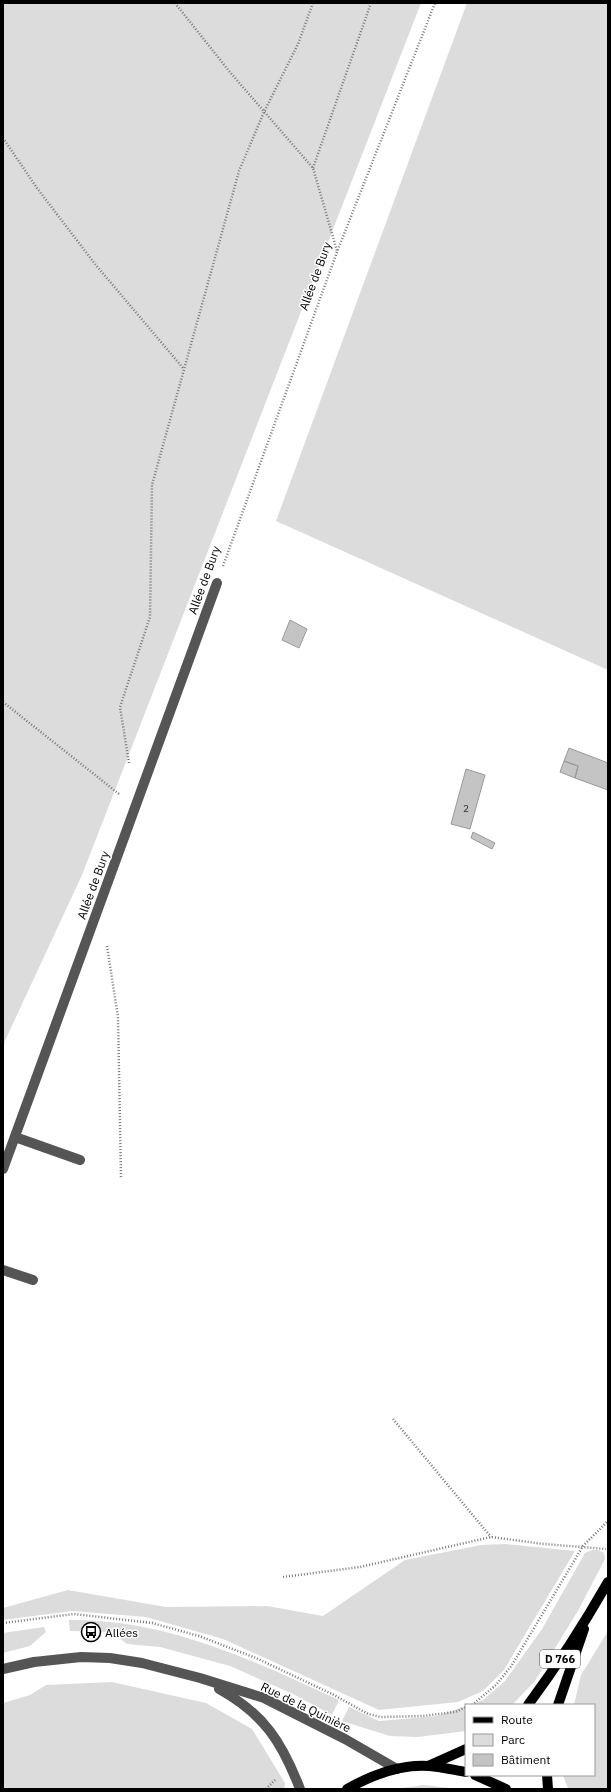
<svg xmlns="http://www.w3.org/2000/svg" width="611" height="1792" font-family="'IBM Plex Sans',sans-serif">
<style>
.green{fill:#dcdcdc}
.building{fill:#c4c4c4;stroke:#999}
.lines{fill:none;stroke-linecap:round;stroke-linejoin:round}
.path{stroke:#777;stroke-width:2.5;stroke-dasharray:1 2;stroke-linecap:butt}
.minor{stroke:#555;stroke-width:10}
.major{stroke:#000;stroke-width:10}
.labels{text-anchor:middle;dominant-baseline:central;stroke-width:3;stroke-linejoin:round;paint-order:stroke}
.number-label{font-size:10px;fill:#313131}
.shield{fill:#fff;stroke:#4c4c4c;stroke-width:1}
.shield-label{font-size:11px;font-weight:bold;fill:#000}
.street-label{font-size:12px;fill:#000;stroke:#fff}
.poi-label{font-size:12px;fill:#000;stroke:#fff;text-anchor:start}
</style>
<rect width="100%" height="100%" fill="#fff"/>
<path class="green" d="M3,3H421L82,875L3,1045Z
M467,3H608V670L276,521Z
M506,1544L575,1551L504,1670L483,1691L458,1702L379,1710L223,1639L146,1617L72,1611L3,1620V1608L68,1590L166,1607L267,1606L323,1616L405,1560L481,1545Z
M592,1550H598L604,1553L605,1559L579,1609L535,1681L512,1705H469L483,1700L505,1681L542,1629L585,1553Z
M69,1620C167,1619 252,1660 339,1700L332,1715L293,1694L230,1666L160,1647L127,1644L111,1632L70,1631Z
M44,1627L46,1632L30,1646L3,1653V1633Z
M608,1631V1789H568L563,1775H594V1705H574L581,1675Z
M112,1682L206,1703L252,1729L285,1783L284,1789H3V1703L30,1695L46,1685Z
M466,1706V1731L418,1737L390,1736L342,1721L349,1707L379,1721L437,1716Z
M424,1785L458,1789H396Z"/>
<path class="building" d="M290,620L307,629L299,648L282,640Z
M569,748L608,763V790L575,778L578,766L564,761Z
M564,761L578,766L575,778L560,772Z
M466,769L485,775L470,829L451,824Z
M473,832L495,843L492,849L471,838Z"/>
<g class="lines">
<path class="path" d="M175,3L229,71L313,168L337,251
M3,138L37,188L95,264L183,368
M313,168L371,3
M223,566L337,252L435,3
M3,702L119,794
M129,763L120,707L150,617L152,485L239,171L264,112L298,44L313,3
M107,946L118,1017L121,1178
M393,1419L491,1537
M283,1577L360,1567L491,1537L544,1544L606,1549
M3,1623L74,1614L152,1623L199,1636L256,1658L332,1694L368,1714L381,1717L423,1716L455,1712L466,1707
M472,1705L496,1685L512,1665L583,1546L608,1521
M266,1789L275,1780"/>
<path class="minor" d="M15,1137L80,1160
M3,1169L217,583
M3,1270L33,1280
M3,1669L34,1662L81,1657L110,1658L142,1663L200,1678L264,1698L345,1739L397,1769
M219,1689C264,1714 282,1742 300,1789"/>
<path class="major" d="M528,1705C557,1666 584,1624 608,1582
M558,1705L584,1629
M428,1766L466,1749
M475,1775L506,1789
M547,1775L548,1789
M347,1789C372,1775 401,1764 429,1766C442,1767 454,1770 466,1772"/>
</g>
<defs>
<g id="bus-ring" transform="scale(1)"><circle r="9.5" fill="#fff" stroke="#000" stroke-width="1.5"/><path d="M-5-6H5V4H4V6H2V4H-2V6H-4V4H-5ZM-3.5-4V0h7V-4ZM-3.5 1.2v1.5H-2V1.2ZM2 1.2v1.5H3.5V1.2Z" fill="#000"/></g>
</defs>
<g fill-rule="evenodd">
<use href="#bus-ring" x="91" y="1632"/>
</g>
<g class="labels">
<g class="number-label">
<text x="466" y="808">2</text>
</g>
<rect class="shield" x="540" y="1650" width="40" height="18" rx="3"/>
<g class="shield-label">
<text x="560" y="1659">D 766</text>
</g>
<g class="street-label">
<text transform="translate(315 276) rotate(-70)">Allée de Bury</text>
<text transform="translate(204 580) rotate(-70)">Allée de Bury</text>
<text transform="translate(93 885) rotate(-70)">Allée de Bury</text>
<text transform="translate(306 1707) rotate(26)">Rue de la Quinière</text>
</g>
<g class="poi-label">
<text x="105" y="1632">Allées</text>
</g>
</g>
<rect width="611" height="1792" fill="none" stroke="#000000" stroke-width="8"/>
<rect x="465" y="1704" width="130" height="72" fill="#ffffff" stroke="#999999"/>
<rect x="473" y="1717" width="20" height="6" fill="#000000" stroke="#999999"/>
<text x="501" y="1724" font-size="12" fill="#000000">Route</text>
<rect x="473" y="1734" width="20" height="12" fill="#dcdcdc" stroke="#999999"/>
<text x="501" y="1744" font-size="12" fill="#000000">Parc</text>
<rect x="473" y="1754" width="20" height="12" fill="#c4c4c4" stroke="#999999"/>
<text x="501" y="1764" font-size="12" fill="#000000">Bâtiment</text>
</svg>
